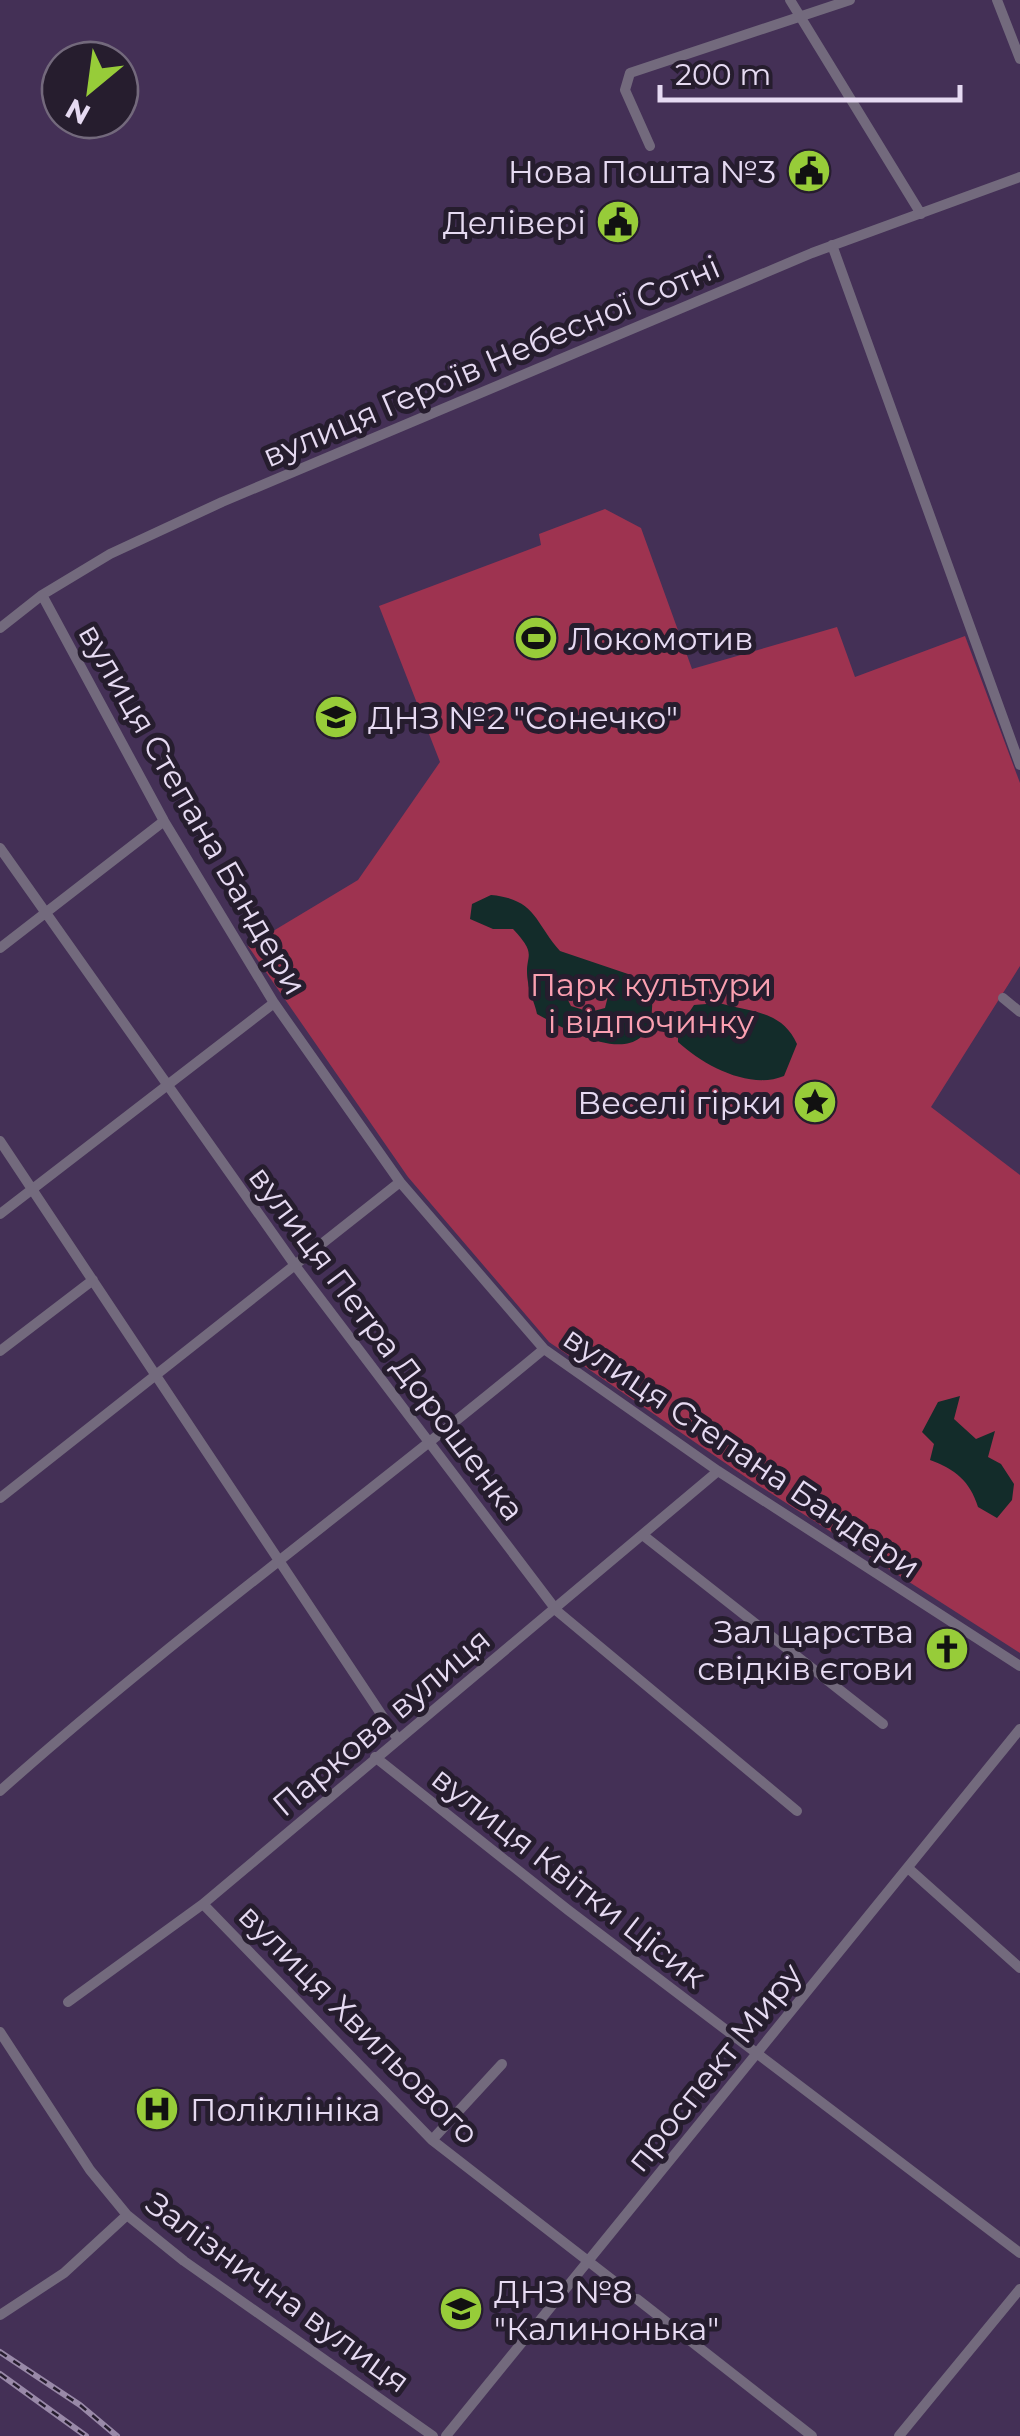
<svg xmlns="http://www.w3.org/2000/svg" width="1020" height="2436" font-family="Montserrat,sans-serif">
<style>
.green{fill:#9e3350}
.water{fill:#132c2a;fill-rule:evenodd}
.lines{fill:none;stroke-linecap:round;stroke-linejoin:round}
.minor{stroke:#736a7d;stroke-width:10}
.rail-casing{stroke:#9989a8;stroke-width:6}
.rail{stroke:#261d2e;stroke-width:2.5;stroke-dasharray:8;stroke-linecap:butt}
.labels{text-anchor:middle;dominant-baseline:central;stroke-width:10;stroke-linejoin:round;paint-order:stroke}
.poi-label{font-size:32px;fill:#e6daf2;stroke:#261d2e;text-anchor:end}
.street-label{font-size:32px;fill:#e6daf2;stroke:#261d2e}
.park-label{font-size:32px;fill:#fba0b1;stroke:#261d2e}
</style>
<rect width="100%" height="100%" fill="#443056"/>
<path class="green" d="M605,509L641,528L692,669L837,627L855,677L965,636L1020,783V966L931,1107L1020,1175V1653L747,1478L549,1342L408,1177L248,946L358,880L440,762L379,606L541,545L539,534Z"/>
<path class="water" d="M491,895C536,899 535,923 560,951L631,975L640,986H651C663,1078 583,1040 537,1014C535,1003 529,993 528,982C523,953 540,958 513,929H493L470,919L472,904ZM575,982L598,984L608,996L605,1008L590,1012L571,1006L564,992Z
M719,1003C750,1012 782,1010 797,1044L784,1076C750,1090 704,1066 678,1042V1029L694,1005Z
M960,1396L954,1419L976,1439L995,1431L988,1457L1001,1464L1014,1484L1012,1500L997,1518L978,1507C970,1481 955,1469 930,1460L934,1444L922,1432L938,1402Z"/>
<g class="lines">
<path class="minor" d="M790,0L921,214
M997,0L1020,59
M650,146L625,90L630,73L850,0
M832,245L1020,765
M42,595L164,821L274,1003L400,1182L544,1349L718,1471L1020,1666
M0,628L42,595L110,554L222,502L812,253L1020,177
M0,848L297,1268L557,1611L797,1811
M0,948L164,821
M1003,998L1020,1012
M0,1141L397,1738
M0,1214L274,1003
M0,1351L93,1280
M0,1498L400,1182
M644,1536L883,1724
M375,1757L568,1910L1020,2253
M0,1791C175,1635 364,1499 544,1349
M908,1868L1020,1968
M203,1904L432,2140L624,2289
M68,2002L203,1904L718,1471
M0,2032L90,2170L127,2215L184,2261L433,2436
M432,2140L502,2064
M637,2299L812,2436
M0,2315L64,2273L127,2215
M446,2436L1020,1729
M899,2436L1020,2289"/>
<g class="rail-casing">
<path id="rail" d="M0,2352L80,2405L117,2436
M0,2374L86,2436"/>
</g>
<use href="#rail" class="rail"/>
</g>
<defs>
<g id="civic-disc" transform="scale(2.25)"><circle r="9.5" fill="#97cc39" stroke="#261d2e"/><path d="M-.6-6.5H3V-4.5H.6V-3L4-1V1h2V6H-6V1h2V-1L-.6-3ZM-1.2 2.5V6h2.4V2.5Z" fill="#111"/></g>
<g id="stadium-disc" transform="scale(2.25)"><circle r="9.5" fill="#97cc39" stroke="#261d2e"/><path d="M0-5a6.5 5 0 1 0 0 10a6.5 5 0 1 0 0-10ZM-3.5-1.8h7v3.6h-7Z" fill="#111"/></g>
<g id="school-disc" transform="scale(2.25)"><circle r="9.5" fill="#97cc39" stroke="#261d2e"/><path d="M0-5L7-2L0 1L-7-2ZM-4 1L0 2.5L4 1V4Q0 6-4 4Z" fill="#111"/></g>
<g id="sight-disc" transform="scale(2.25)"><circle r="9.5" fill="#97cc39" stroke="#261d2e"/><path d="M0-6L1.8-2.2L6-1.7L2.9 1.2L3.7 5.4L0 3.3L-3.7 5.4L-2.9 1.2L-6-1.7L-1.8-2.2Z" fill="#111"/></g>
<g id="church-disc" transform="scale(2.25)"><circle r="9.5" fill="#97cc39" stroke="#261d2e"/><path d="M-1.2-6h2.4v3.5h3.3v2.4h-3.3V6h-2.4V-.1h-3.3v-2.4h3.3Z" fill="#111"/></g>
<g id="hospital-disc" transform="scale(2.25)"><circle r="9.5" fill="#97cc39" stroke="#261d2e"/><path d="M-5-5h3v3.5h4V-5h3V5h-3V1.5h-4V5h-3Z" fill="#111"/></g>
</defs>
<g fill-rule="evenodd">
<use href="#civic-disc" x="809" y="171"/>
<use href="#civic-disc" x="618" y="222"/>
<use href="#stadium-disc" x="536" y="638"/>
<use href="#school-disc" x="336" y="717"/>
<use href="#sight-disc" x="815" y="1102"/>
<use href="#church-disc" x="947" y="1649"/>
<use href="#hospital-disc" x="157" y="2109"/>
<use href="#school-disc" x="461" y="2309"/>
</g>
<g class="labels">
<g class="poi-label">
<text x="776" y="171">Нова Пошта №3</text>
<text x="586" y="222">Делівері</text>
<text x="568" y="638" text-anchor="start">Локомотив</text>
<text x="368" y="717" text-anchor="start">ДНЗ №2 "Сонечко"</text>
<text x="782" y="1102">Веселі гірки</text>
<text x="914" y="1631">Зал царства<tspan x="914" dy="37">свідків єгови</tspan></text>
<text x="190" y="2109" text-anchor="start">Поліклініка</text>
<text x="494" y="2291" text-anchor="start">ДНЗ №8<tspan x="494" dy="37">"Калинонька"</tspan></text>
</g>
<g class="street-label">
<text transform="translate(491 361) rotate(-23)">вулиця Героїв Небесної Сотні</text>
<text transform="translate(193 809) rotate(60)">вулиця Степана Бандери</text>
<text transform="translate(387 1343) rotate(53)">вулиця Петра Дорошенка</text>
<text transform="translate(742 1452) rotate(34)">вулиця Степана Бандери</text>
<text transform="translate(381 1722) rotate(-40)">Паркова вулиця</text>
<text transform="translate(569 1877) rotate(38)">вулиця Квітки Цісик</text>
<text transform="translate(359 2024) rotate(45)">вулиця Хвильового</text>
<text transform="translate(714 2067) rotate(-51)">проспект Миру</text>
<text transform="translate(278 2292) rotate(36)">Залізнична вулиця</text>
</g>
<g class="park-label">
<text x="651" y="984">Парк культури<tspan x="651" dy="37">і відпочинку</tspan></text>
</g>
</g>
<g transform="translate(90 90) rotate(209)"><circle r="48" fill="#261d2e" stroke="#73697c" stroke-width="2.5"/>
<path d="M0-8L18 38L0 25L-18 38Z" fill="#97cc39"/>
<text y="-15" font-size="28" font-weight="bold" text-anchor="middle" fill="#e6daf2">N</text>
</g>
<path d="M660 85v15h300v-15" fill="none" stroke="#e6daf2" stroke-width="5"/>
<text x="675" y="85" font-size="30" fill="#e6daf2" stroke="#261d2e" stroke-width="8" paint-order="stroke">200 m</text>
</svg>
